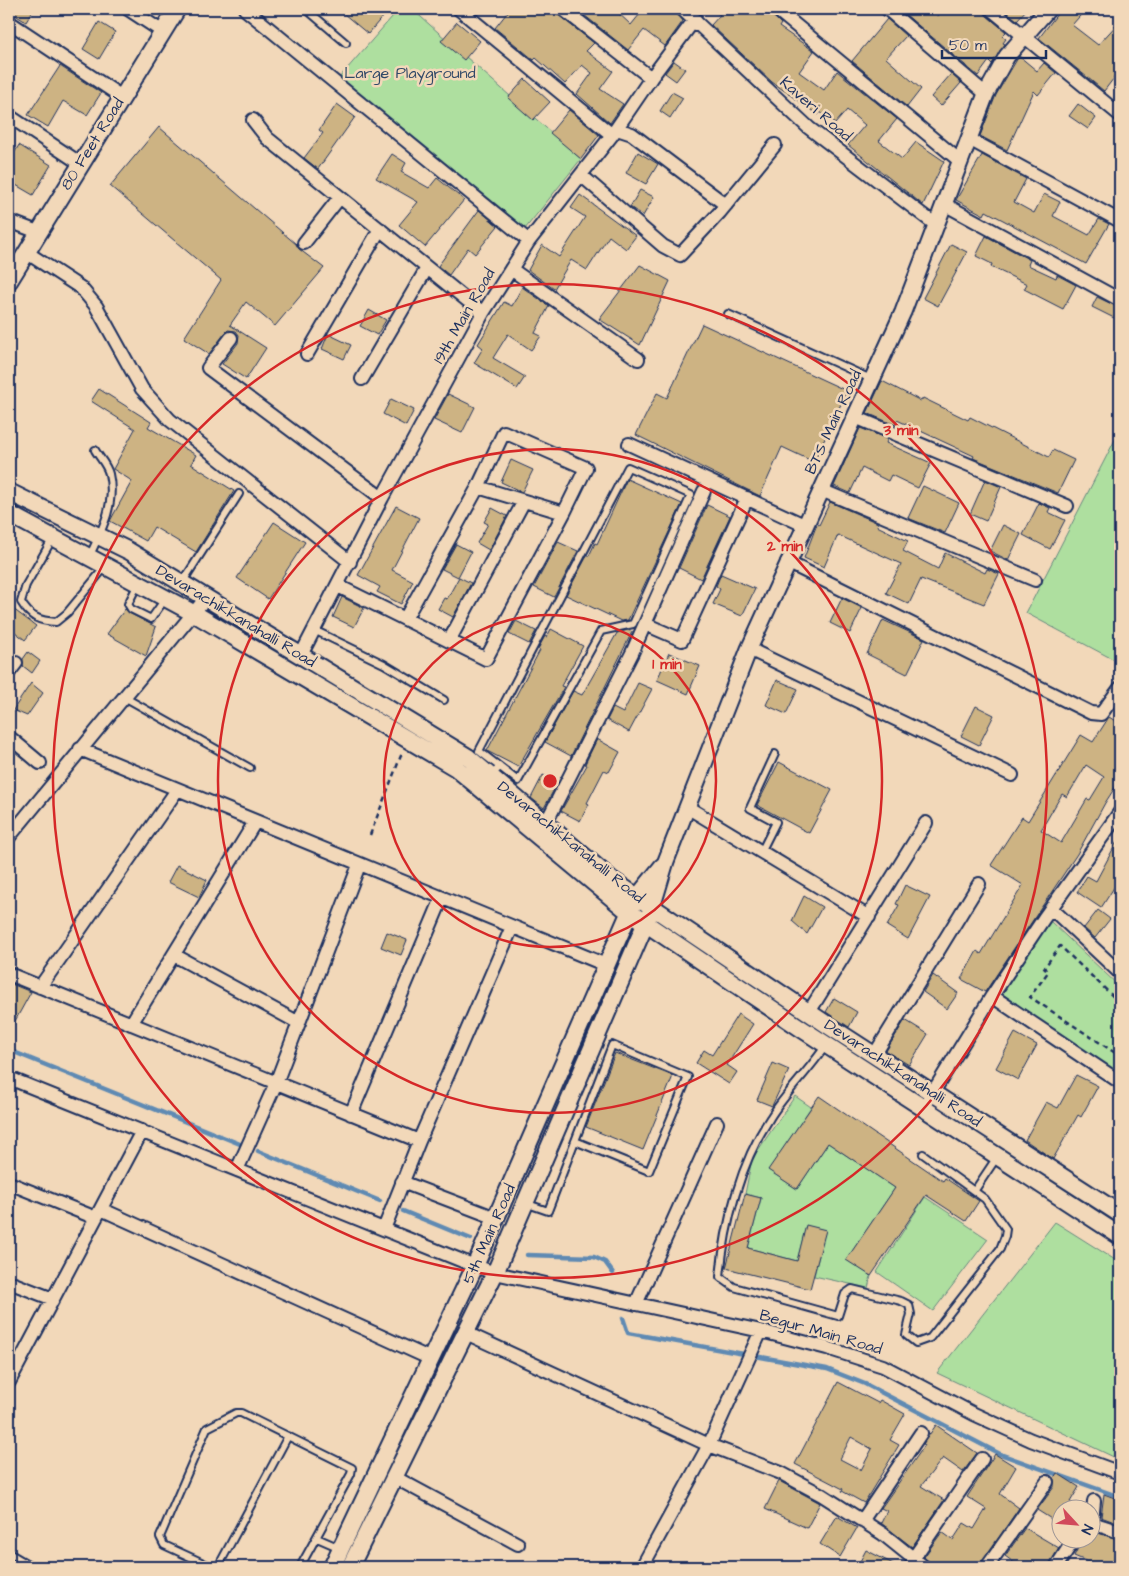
<svg xmlns="http://www.w3.org/2000/svg" width="1129" height="1576" font-family="'Architects Daughter',sans-serif">
<style>
.green{fill:#aedf9f;stroke:#64877e}
.lines{fill:none;stroke-linecap:round;stroke-linejoin:round}
.stream{stroke:#5f8ab3;stroke-width:4.5}
.building{fill:#cdb383;stroke:#1b2f5e;fill-rule:evenodd}
.service-casing{stroke:#1b2f5e;stroke-width:10}
.minor-casing{stroke:#1b2f5e;stroke-width:16}
.tertiary-casing{stroke:#1b2f5e;stroke-width:19}
.secondary-casing{stroke:#1b2f5e;stroke-width:20}
.path{stroke:#1b2f5e;stroke-width:2.5;stroke-dasharray:5 4;stroke-linecap:butt}
.service{stroke:#f2d8b9;stroke-width:6}
.minor{stroke:#f2d8b9;stroke-width:12}
.tertiary{stroke:#f2d8b9;stroke-width:15}
.secondary{stroke:#f2d8b9;stroke-width:16}
.ring{fill:none;stroke:#d62828;stroke-width:2.5}
.labels{text-anchor:middle;dominant-baseline:central;stroke-width:5;stroke-linejoin:round;paint-order:stroke}
.park-label{font-size:16px;fill:#314968;stroke:#f2d8b9}
.street-label{font-size:16px;fill:#1b2f5e;stroke:#f2d8b9}
.centre{fill:#d62828;stroke:#f2d8b9;stroke-width:2.5}
.ring-label{font-size:15px;text-anchor:middle;font-weight:bold;fill:#d62828;stroke:#f2d8b9;stroke-width:5;stroke-linejoin:round;paint-order:stroke}
</style>
<rect width="100%" height="100%" fill="#f2d8b9"/>
<filter id="ink" filterUnits="userSpaceOnUse"><feTurbulence type="fractalNoise" baseFrequency=".02" numOctaves="2"/><feDisplacementMap in="SourceGraphic" scale="10" xChannelSelector="R" yChannelSelector="G"/><feConvolveMatrix kernelMatrix="1 2 1 2 8 2 1 2 1" color-interpolation-filters="sRGB"/></filter>
<g filter="url(#ink)">
<path class="green" d="M399,9H412L581,159L525,229L339,78Z
M1120,430V663L1026,613Z
M1050,921L1120,987V1079L998,1000Z
M795,1096L811,1107L769,1170L797,1189L828,1143L895,1188L847,1259L871,1276L868,1288L814,1276L825,1230L806,1226L797,1261L748,1248L761,1198L745,1194L752,1159Z
M925,1197L988,1239L933,1311L877,1272Z
M1055,1222L1120,1263V1460L937,1373Z"/>
<g class="lines">
<path class="stream" d="M9,1050L240,1144
M258,1151L380,1201
M403,1211L471,1239
M527,1255L594,1257L605,1262L613,1273
M623,1318L628,1333L827,1369L865,1384L1000,1454L1120,1497"/>
</g>
<path class="building" d="M9,9H34L26,22L9,11Z
M338,9H389L368,34Z
M510,9H554L558,15L594,43L586,51L613,71L600,89L623,104L610,123L577,94L592,73L582,65L565,84L536,58L534,60L495,28Z
M589,9H614L631,25L644,9H674L683,21L665,46L644,30L628,50L584,15Z
M711,9H766L781,24L779,27L814,51L799,72L824,90L837,71L897,119L879,141L902,159L916,142L944,161L923,205L848,145L865,125L847,110L835,124L820,112L818,115L772,82L711,25L720,15Z
M899,9H930L938,16L944,9H983L986,15L1006,32L1002,36L1006,39L1003,43L1005,44L992,64L989,61L978,76Z
M1003,9H1027L1017,20Z
M1061,9H1086L1072,25L1098,45L1120,21V70L1104,91L1039,38Z
M887,19L906,36L886,58L921,89L907,107L852,61Z
M99,22L115,32L99,59L83,49Z
M457,22L480,41L464,60L441,41Z
M1019,56L1037,71L1044,63L1056,73L1038,95L1034,91L1007,150L980,136L996,95Z
M674,61L685,69L676,81L665,73Z
M60,66L101,93L87,115L63,101L48,127L28,115Z
M951,74L961,83L941,106L931,97Z
M525,79L550,102L533,120L508,98Z
M672,92L683,98L670,118L660,111Z
M337,104L355,117L318,169L304,158L323,133L319,130Z
M1078,104L1096,118L1088,129L1069,116Z
M569,110L599,135L581,159L550,133Z
M159,127L296,244L299,249L324,268L275,326L246,302L230,325L266,348L246,379L222,364L238,343L239,335L236,331L228,330L225,333L209,354L184,338L221,280L110,186Z
M19,145L51,165L33,195L9,181V162Z
M638,152L658,164L646,184L626,173Z
M392,154L406,163L401,172L429,188L437,178L464,200L425,247L399,225L418,202L376,178Z
M982,155L1026,179L1014,202L1034,213L1044,194L1060,202L1053,216L1089,235L1099,219L1109,224L1086,264L986,211L984,215L956,200Z
M640,190L654,197L643,216L630,207Z
M580,195L636,236L626,249L609,236L587,270L571,260L554,289L528,270L542,245L559,257L585,217L571,208Z
M479,210L498,226L475,254L468,248L449,275L438,266Z
M986,236L1030,260L1028,265L1056,278L1057,275L1076,285L1063,309L1024,289L1027,284L991,267L992,264L976,256Z
M951,244L967,252L938,306L923,298Z
M640,265L670,281L640,345L599,319Z
M522,287L549,306L535,333L541,336L531,350L508,334L493,358L525,377L517,389L474,363L483,348L478,344L504,302L512,306Z
M1097,297L1120,308L1114,318L1092,307Z
M369,310L386,320L377,335L360,326Z
M702,324L847,391L814,462L782,447L760,496L636,435L657,393L667,398Z
M328,334L351,345L344,359L322,349Z
M882,381L921,401L923,398L968,420L970,417L1049,457L1053,450L1074,460L1058,493L973,458L974,456L897,420L895,425L867,413Z
M99,389L151,422L148,427L196,455L191,464L234,491L196,552L154,527L146,541L110,521L132,481L113,469L135,429L91,401Z
M448,394L475,407L462,433L434,420Z
M391,399L414,410L406,426L383,414Z
M860,428L888,439L886,443L931,463L918,488L891,475L888,481L862,468L850,493L834,486Z
M511,460L533,470L522,492L501,482Z
M627,479L682,504L628,620L621,621L566,595L587,556H589L595,543L597,544Z
M985,480L1001,487L986,521L970,514Z
M923,486L959,503L945,533L908,518Z
M830,502L878,523L877,526L908,541L903,551L938,569L945,553L985,573L987,569L999,574L984,604L921,579L909,604L886,593L901,564L838,535L824,567L804,558L817,524L819,525Z
M1039,503L1050,508L1048,512L1065,520L1050,549L1023,535Z
M707,505L730,516L701,579L679,568Z
M396,506L419,518L392,570L413,581L401,604L377,592L380,587L358,575Z
M492,508L507,516L489,550L477,543L488,524L484,522Z
M274,522L305,542L268,599L237,578Z
M1003,525L1021,534L1008,560L990,551Z
M558,542L578,551L554,597L534,587Z
M456,544L471,552L458,577L442,569Z
M721,574L755,589L742,616L713,604L720,589L716,586Z
M459,577L471,583L453,617L438,609L444,598L447,599Z
M342,597L364,608L354,627L333,617Z
M842,598L862,608L850,633L830,623Z
M9,606L36,626L25,640L9,627Z
M125,609L129,613L156,627L146,656L107,634Z
M883,620L924,639L907,674L867,654Z
M516,621L536,631L529,644L509,634Z
M551,629L583,646L561,686L564,687L518,767L487,751L540,650L538,649L545,636L547,637Z
M628,630L632,632L571,756L545,742L573,691L582,695L617,633Z
M28,652L40,661L32,673L23,666V659Z
M669,653L700,666L688,694L657,680Z
M777,680L798,689L786,714L766,705Z
M31,683L43,693L27,716L13,710Z
M638,683L652,689L629,732L607,720L613,708L623,713Z
M976,706L994,715L979,745L961,736Z
M1109,717L1120,724V744L1115,753L1120,757V789L1116,786L1105,803L1077,854L985,992L961,979L977,951L981,954L1023,885L991,865L1022,817L1028,821L1081,735L1093,742ZM1086,765L1104,777L1090,800L1087,799L1061,843L1041,830L1062,794L1067,797Z
M597,739L620,752L609,772L604,770L587,803L589,804L580,821L561,811L587,765L585,764Z
M779,762L832,790L809,833L757,805Z
M543,775L558,782L544,808L531,798Z
M1120,836V878L1101,908L1077,892L1087,876L1096,881Z
M177,865L207,880L199,897L168,882Z
M905,885L930,897L908,939L887,926L899,905L896,904Z
M804,896L822,907L807,934L792,921Z
M1098,910L1110,919L1095,938L1084,928Z
M387,932L407,940L401,955L381,947Z
M933,975L958,993L947,1009L923,992Z
M9,983L31,992L9,1032Z
M834,998L857,1012L849,1027L826,1012Z
M738,1014L753,1024L727,1065L737,1072L729,1084L696,1063L704,1050L712,1055Z
M905,1020L928,1034L909,1065L886,1051Z
M1015,1033L1037,1045L1018,1080L996,1068Z
M615,1053L673,1076L643,1150L586,1127Z
M773,1063L789,1070L772,1106L757,1100Z
M1076,1075L1098,1086L1081,1117L1078,1115L1053,1159L1025,1140L1046,1102L1058,1108Z
M819,1096L943,1181L945,1178L979,1201L966,1221L926,1195L871,1276L846,1260L895,1188L828,1143L797,1189L768,1170Z
M745,1194L761,1198L748,1248L797,1261L806,1225L826,1230L810,1289L726,1268Z
M838,1382L878,1403L880,1400L905,1414L890,1440L899,1445L864,1503L842,1491L843,1489L795,1464ZM851,1437L872,1449L861,1470L840,1459Z
M936,1425L977,1453L963,1472L943,1458L921,1486L944,1500L912,1547L881,1523L887,1511L881,1508L925,1445L923,1444Z
M995,1454L1016,1467L1000,1494L1019,1508L979,1567H932L924,1557L942,1532L953,1540L964,1523L974,1529L986,1509L967,1497Z
M1057,1473L1079,1487L1070,1502L1080,1508H1062V1514L1056,1522L1037,1510L1054,1487V1478Z
M779,1481L820,1503L807,1528L765,1509Z
M1104,1494L1120,1500V1524L1101,1517Z
M837,1516L857,1528L840,1557L820,1544Z
M1025,1528L1059,1548L1048,1567H1020L1005,1556Z
M1092,1531L1120,1540V1567H1100L1074,1556L1083,1538H1092Z
M866,1550L899,1567H857Z"/>
<g class="lines">
<g class="service-casing">
<path id="service" d="M306,9L346,43
M728,314L871,379
M53,538L26,585L21,602C30,617 39,621 56,622L67,613L105,567
M89,557C102,530 116,504 109,474C107,465 99,457 95,450
M182,583L239,494
M138,584L128,604L131,609L151,619L165,599
M314,630L384,664L444,700
M124,697L250,768
M491,775L500,767L479,751L628,467L691,495L633,624L601,631L518,781L500,767
M761,852L776,822L750,808L775,754
M826,1045C809,1071 786,1092 770,1118C740,1164 725,1223 720,1277L734,1287L838,1316L845,1294L852,1289L901,1301L909,1305L911,1314L906,1335L916,1343L930,1338L1000,1249L1005,1236L1006,1229L985,1199L923,1154
M975,1190L997,1157
M525,1203L548,1211L612,1045L688,1077L649,1171L575,1141
M317,1538L340,1548
M9,1553L33,1567
M212,1567L164,1545L160,1537L207,1428L236,1413H241L352,1468L351,1474L300,1567
M218,1567L288,1436"/>
</g>
<g class="minor-casing">
<path id="minor" d="M128,9L163,32
M245,9L529,241
M459,9L612,135
M563,9L651,78
M682,9L809,128L936,225
M776,9L960,161
M887,9L986,94
M991,9L1120,115
M9,22L122,97
M9,116L81,164
M253,120L267,138L483,313
M617,129L632,134L726,205
M969,139L1120,221
M581,175L663,246L680,255L720,212L775,145
M944,204L1120,300
M9,221L38,232
M304,243L340,197
M26,252L81,288L96,306L142,389L170,420L350,562
M511,269L638,359
M231,338L208,368L382,498
M307,354L380,229
M362,379L427,268
M855,417L1067,506
M629,444L804,525
M478,487L564,513
M821,490L1035,580
M787,562L1091,713L1101,714L1120,688
M338,586L486,659L564,513L586,468L504,432L478,487L405,619
M645,624L682,640L747,498
M449,641L524,501
M749,649L1012,775
M301,655L382,498L483,313L529,241L612,135L651,78L695,19
M9,672L16,663
M9,737L40,763
M80,749L606,965
M687,807L869,917
M546,823L632,653L704,491
M9,837L205,599
M1051,908L1120,973
M174,955L299,1023
M9,974L419,1141
M40,987L177,790
M992,996L1120,1082
M809,1012L926,823
M131,1024L255,822
M875,1054L979,884
M9,1078L475,1266L495,1273L761,1331L827,1348L883,1366L974,1414L1031,1440L1120,1473
M924,1107L992,996L1044,918L1120,812
M351,1114L442,898
M237,1170L276,1083L359,865
M402,1182L496,1218
M9,1183L96,1218
M101,1209L431,1359
M384,1229L419,1141L512,927
M9,1282L53,1299
M636,1304L717,1123
M466,1333L709,1445L781,1473L822,1495L883,1534L924,1567
M9,1382L142,1131
M394,1477L518,1544
M862,1521L921,1433
M1092,1522L1094,1501
M1092,1523L1120,1532
M913,1559L982,1459
M642,1567L709,1445L761,1331
M987,1567L1047,1482
M1056,1567L1075,1538"/>
</g>
<g class="tertiary-casing">
<path id="tertiary" d="M637,897L662,866
M652,908L666,861L749,649L903,312L986,94L1007,56L1048,9"/>
</g>
<g class="secondary-casing">
<path id="secondary" d="M9,281L177,9
M9,492L129,551L468,757L612,880L829,1026L1120,1214
M9,514L195,614L456,768L629,912L802,1029L1120,1236
M332,1567L475,1266L634,902
M350,1567L495,1273L650,913"/>
</g>
<path class="path" d="M370,835L402,753
M1120,1003L1060,946L1044,968L1048,972L1030,997L1120,1056"/>
<use href="#service" class="service"/>
<use href="#minor" class="minor"/>
<use href="#tertiary" class="tertiary"/>
<use href="#secondary" class="secondary"/>
</g>
</g>
<g class="ring">
<circle cx="550" cy="781" r="166"/>
<circle cx="550" cy="781" r="332"/>
<circle cx="550" cy="781" r="497"/>
</g>
<g class="labels">
<g class="park-label">
<text x="410" y="73">Large Playground</text>
</g>
<g class="street-label">
<text transform="translate(816 109) rotate(41)">Kaveri Road</text>
<text transform="translate(92 144) rotate(-58)">80 Feet Road</text>
<text transform="translate(464 316) rotate(-60)">19th Main Road</text>
<text transform="translate(833 422) rotate(-65)">BTS Main Road</text>
<text transform="translate(236 616) rotate(31)">Devarachikkanahalli Road</text>
<text transform="translate(571 842) rotate(39)">Devarachikkanahalli Road</text>
<text transform="translate(903 1073) rotate(33)">Devarachikkanahalli Road</text>
<text transform="translate(489 1234) rotate(-66)">5th Main Road</text>
<text transform="translate(821 1332) rotate(16)">Begur Main Road</text>
</g>
</g>
<circle cx="550" cy="781" r="8" class="centre"/>
<g class="ring-label">
<text x="901" y="435">3 min</text>
<text x="785" y="551">2 min</text>
<text x="667" y="669">1 min</text>
</g>
<rect width="1129" height="1576" fill="none" stroke="#f2d8b9" stroke-width="30"/>
<rect x="15" y="15" width="1099" height="1546" fill="none" stroke="#1b2f5e" stroke-width="2" filter="url(#ink)"/>
<g transform="translate(1076 1524) rotate(116)"><circle r="24" fill="#f2d8b9" stroke="#9c9495"/>
<path d="M0-4L9 19L0 12L-9 19Z" fill="#d1495b"/>
<text y="-8" font-size="14" font-weight="bold" text-anchor="middle" fill="#1b2f5e">N</text>
</g>
<path d="M942 50v8h104v-8" fill="none" stroke="#1b2f5e" stroke-width="2.5"/>
<text x="949" y="50" font-size="15" fill="#1b2f5e" stroke="#f2d8b9" stroke-width="4" paint-order="stroke">50 m</text>
</svg>
